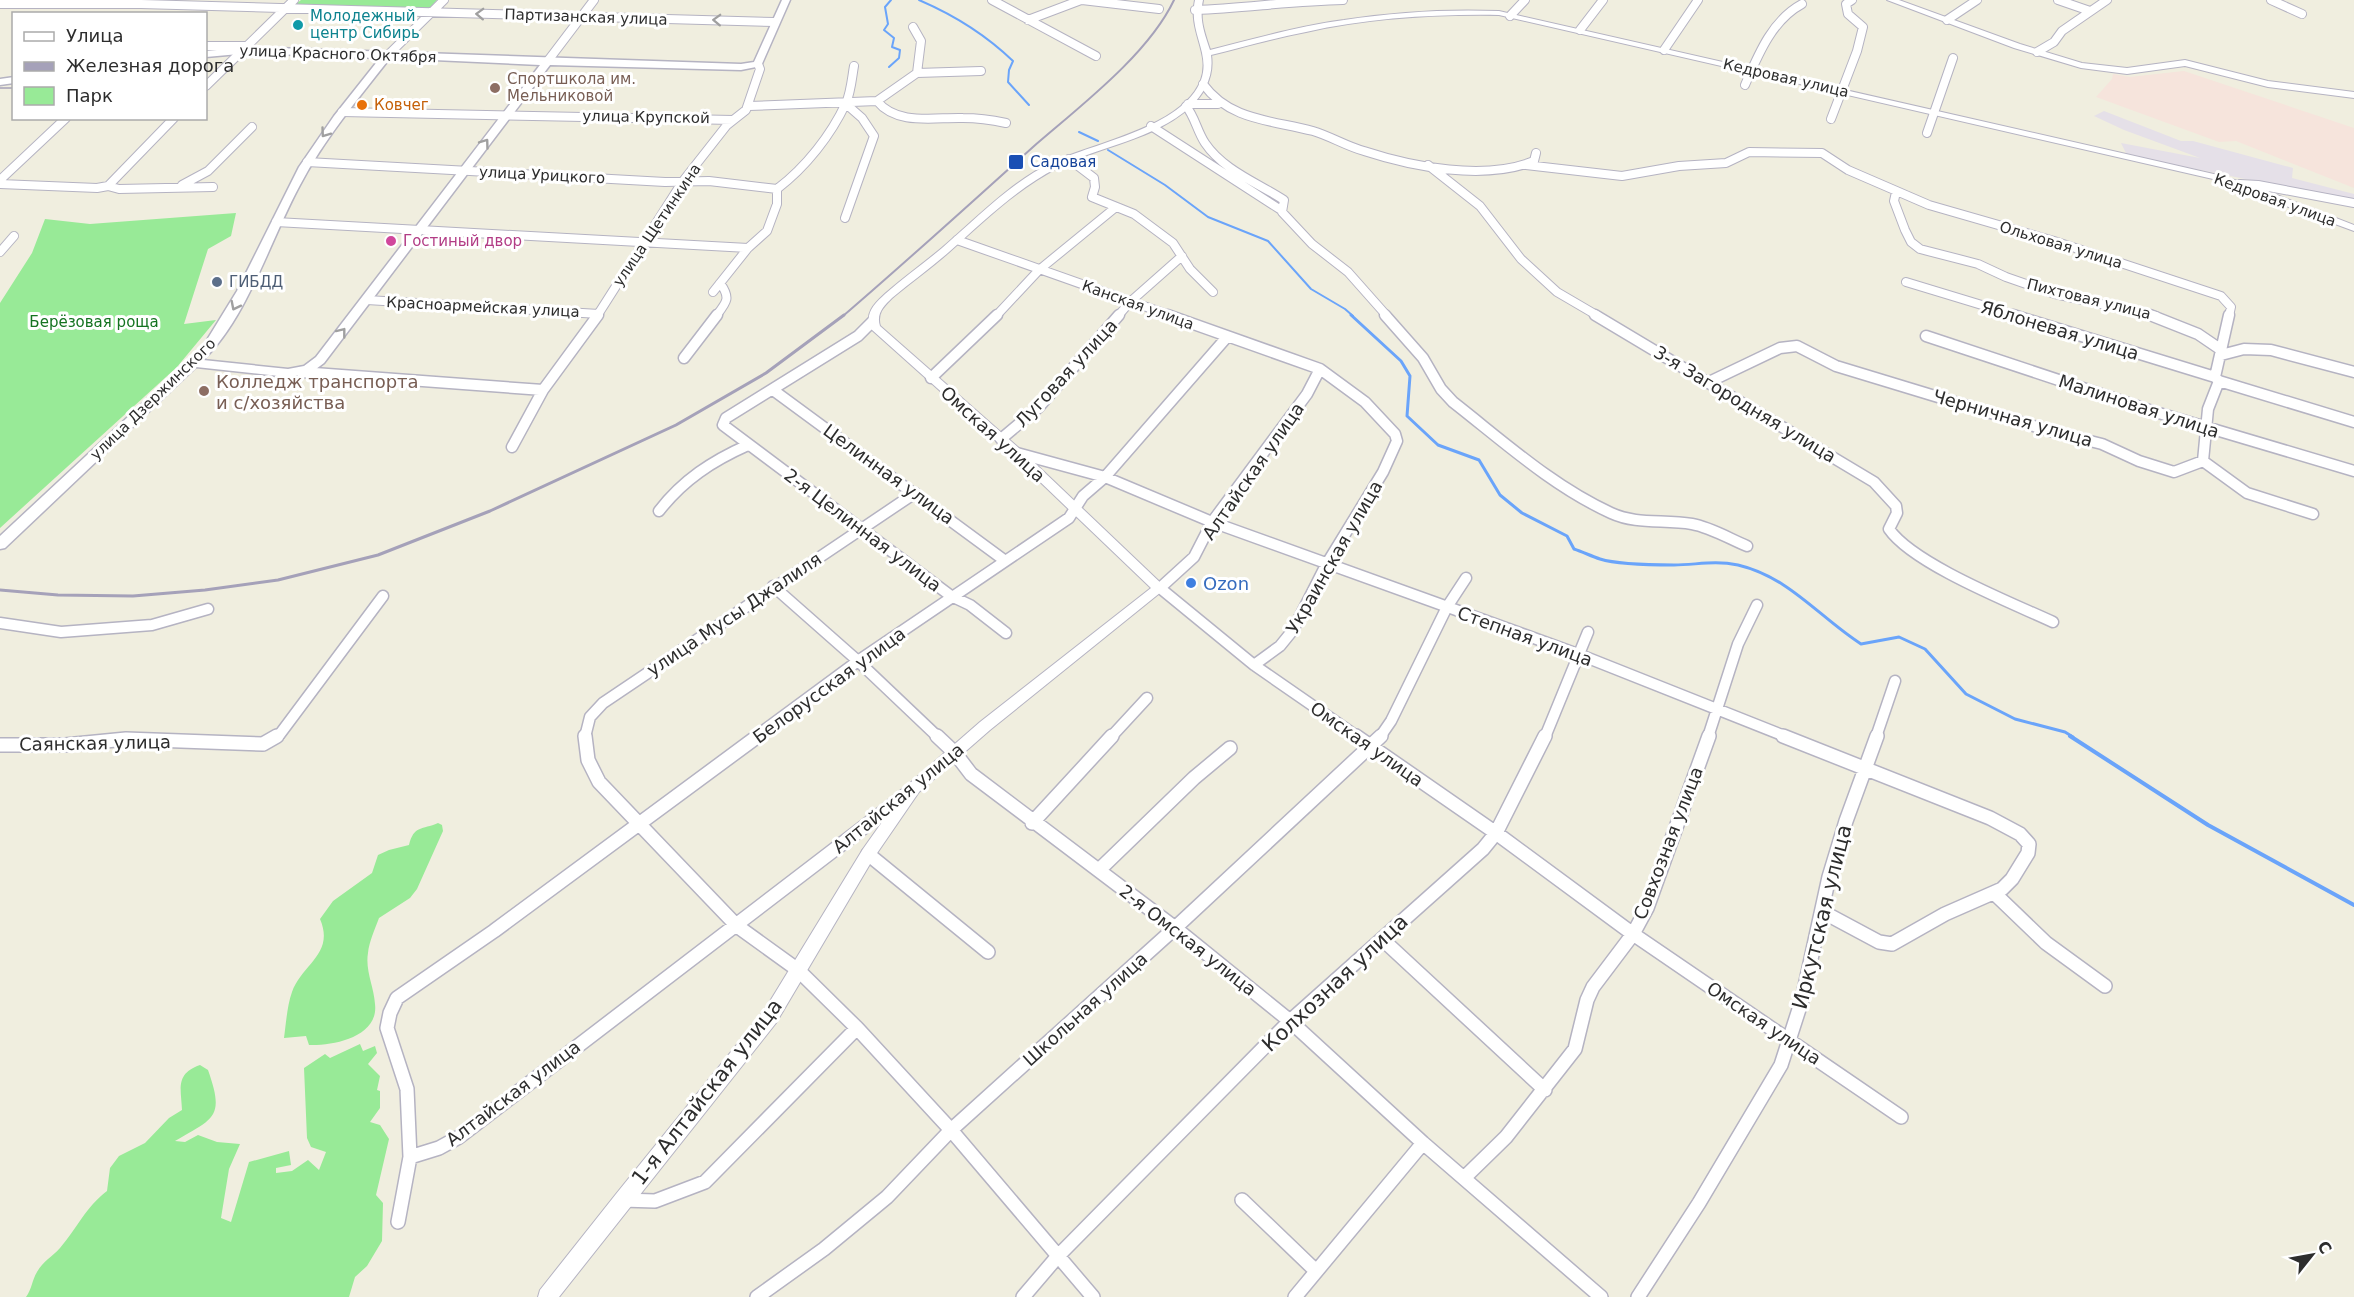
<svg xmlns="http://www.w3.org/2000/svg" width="2354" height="1297" font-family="'DejaVu Sans',sans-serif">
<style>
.industrial{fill:#e5e0e8}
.medical{fill:#f6e4dc}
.green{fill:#98ea97}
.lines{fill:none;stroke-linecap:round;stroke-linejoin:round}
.stream-far2{stroke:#6aa4fa;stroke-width:2}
.stream-far1{stroke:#6aa4fa;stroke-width:3}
.stream{stroke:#6aa4fa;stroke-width:4}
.minor-far2-casing{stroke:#b5b3c2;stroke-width:10}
.minor-far1-casing{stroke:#b5b3c2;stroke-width:13}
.minor-casing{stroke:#b5b3c2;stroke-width:16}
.tertiary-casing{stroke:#b5b3c2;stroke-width:2}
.secondary-casing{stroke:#b5b3c2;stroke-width:3}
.minor-far2{stroke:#fff;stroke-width:8}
.minor-far1{stroke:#fff;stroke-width:10}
.minor{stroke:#fff;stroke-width:13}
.tertiary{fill:#fff;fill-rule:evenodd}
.secondary{fill:#fff;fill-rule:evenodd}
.tram{stroke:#a5a1b9;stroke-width:1.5}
.rail-far1{stroke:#a5a1b9;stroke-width:2}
.rail{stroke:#a5a1b9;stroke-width:3}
.oneway{stroke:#a0a0a0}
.culture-dot{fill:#0f9aa8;stroke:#fff;stroke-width:2}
.education-dot{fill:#8d6e63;stroke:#fff;stroke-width:2}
.food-dot{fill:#e8710a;stroke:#fff;stroke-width:2}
.transit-dot{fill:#1a4fb4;stroke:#fff;stroke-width:2}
.hotel-dot{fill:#d1479c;stroke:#fff;stroke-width:2}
.service-dot{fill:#5c6f8a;stroke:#fff;stroke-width:2}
.shop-dot{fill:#3f7fe0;stroke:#fff;stroke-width:2}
.labels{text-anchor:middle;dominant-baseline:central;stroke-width:6;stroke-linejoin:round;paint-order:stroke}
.far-culture-label{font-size:15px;fill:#0d838f;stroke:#fff;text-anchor:start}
.far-street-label{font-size:15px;fill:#2d2d2d;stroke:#fff}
.far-education-label{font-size:15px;fill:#785e54;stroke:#fff;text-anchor:start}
.far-food-label{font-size:15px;fill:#c56008;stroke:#fff;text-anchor:start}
.far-transit-label{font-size:15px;fill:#164399;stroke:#fff;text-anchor:start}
.far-hotel-label{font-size:15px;fill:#b23c85;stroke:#fff;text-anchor:start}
.far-service-label{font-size:15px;fill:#4e5e75;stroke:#fff;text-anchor:start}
.far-park-label{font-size:15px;fill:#147320;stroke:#fff}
.street-label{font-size:18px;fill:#2d2d2d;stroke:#fff}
.education-label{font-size:18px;fill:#785e54;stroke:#fff;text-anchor:start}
.shop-label{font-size:18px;fill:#366cbe;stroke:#fff;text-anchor:start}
.near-street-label{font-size:21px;fill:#2d2d2d;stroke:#fff}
</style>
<rect width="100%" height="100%" fill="#f0eedf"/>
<path class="industrial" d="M2104,111L2181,141H2193L2293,168L2292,178L2354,194V201L2127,155L2121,143L2200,158L2124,130L2094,116Z"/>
<path class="medical" d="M2184,71L2354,128V188L2236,141L2219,142L2096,97L2112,79L2113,74L2130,77Z"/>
<path class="green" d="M301,0H437L429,9L296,4Z
M236,213L231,236L208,249L184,324L216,320L177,367L0,528V303L32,253L45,219L90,224Z
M438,823L442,825L443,831L417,889L410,898L379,918C375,929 369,942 368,953C365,970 374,987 375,1004C379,1037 333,1046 309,1045L306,1036L284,1038C286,1024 287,1006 292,992C302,964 335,954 320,919L333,901L372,873L378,855L389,850L409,845C414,825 422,830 438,823Z
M360,1044L363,1051L375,1046L377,1053L368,1064L380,1076L377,1090L380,1091V1108L370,1122L380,1125L389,1139L376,1195L383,1203L382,1241L367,1266L355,1277L349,1297H26C32,1289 32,1280 37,1272C43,1261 52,1257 60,1248C77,1228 86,1207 107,1191L110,1168L119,1156L145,1143L169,1118L182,1110C181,1088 175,1074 200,1065L208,1070C225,1118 214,1118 175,1141L185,1142L198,1135L217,1142L240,1144L229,1169L221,1218L231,1222L249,1162L289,1151L291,1165L276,1168V1173L292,1171L308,1160L319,1170L326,1152L311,1147L307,1138L304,1068L325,1054L330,1058Z"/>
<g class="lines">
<path class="stream-far2" d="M919,0C954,15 986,35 1013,61L1009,70L1008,82L1029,105
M889,67L899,58L900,50L892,47L894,38L884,30L888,24L885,7L891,0
M1079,132L1098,141
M1108,150L1165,185L1208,217L1268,241L1311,289L1345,309L1353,316"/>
<path class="stream-far1" d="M1351,315L1401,361L1410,376L1407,416L1438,445L1479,460L1500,495L1522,513L1567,536L1574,549C1583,552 1591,556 1600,559C1616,564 1655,565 1674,565C1696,565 1714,560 1738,565C1789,577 1819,617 1861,644L1899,637L1925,649L1966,694L2015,719L2065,732L2073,737"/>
<path class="stream" d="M2070,736L2208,825L2354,905"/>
<g class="minor-far2-casing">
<path id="minor-far2" d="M992,0L1096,56
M1082,0L1159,9
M2058,0L2090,11
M2271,0L2302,14
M0,4H141L775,22
M1195,10C1245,8 1293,1 1343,0
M1510,16L1525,0
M1028,20L1081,0
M1947,20L1977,0
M1580,30L1603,0
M206,46H248
M1664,50L1698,0
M2037,52L2054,42L2062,31L2107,0
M388,55L444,0
M547,62L594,0
M917,73L981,71
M1203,84C1230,121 1272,120 1313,131C1330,136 1346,146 1364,151C1413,167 1485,181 1534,161L1536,153
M1745,85C1758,55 1772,20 1802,4
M206,86L294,0
M877,101C897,126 935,117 963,118C977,118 992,120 1006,123
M877,101L917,73L921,41L913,27
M1188,104H1218
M749,106L877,101
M1186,106C1195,117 1197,131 1205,143C1223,170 1258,183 1284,200L1282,212L1312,244L1348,272L1387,316
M342,112L733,120
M1831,119L1857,51L1863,27L1848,14L1846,4L1852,0
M1151,126L1281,210
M1927,133L1953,58
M1069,159L1094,178L1095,187L1092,197L1134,214L1173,243L1190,269L1213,292
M307,162L665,182L709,181L777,189
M1428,165L1480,206L1521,259L1557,292L1598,316
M1526,165L1622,176L1679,166L1726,163L1749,152L1822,153L1848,170L1929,205L2054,241L2221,296L2231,307L2229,316
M0,180L66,118
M0,184L97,188L108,186L119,189L213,187
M2240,184L2258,185L2354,203
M182,185L208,171L252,127
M108,186L174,118
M1896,192L1894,201L1905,230L1911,242L1920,249L1978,264L2006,277L2055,294L2156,316
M845,218L874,136L862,118L846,104
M276,222L748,248
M957,240L1172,316
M0,252L14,236
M1906,282L2018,316
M713,292L748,248L767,231L777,204V189C806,167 831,135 846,103C851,92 852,77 854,66
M367,300L599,314
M597,316L683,181L727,125L746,110L760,69L758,64
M716,316C727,302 731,298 720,283
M996,316L1039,270L1116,207
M1118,316L1130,302L1182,256"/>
</g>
<g class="minor-far1-casing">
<path id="minor-far1" d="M1168,315L1320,369L1365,402L1395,434L1397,441L1383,472L1326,565L1293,630L1280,646L1254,665
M1385,315L1423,358L1441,389L1453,402C1503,441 1552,486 1611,513C1637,525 1664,519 1692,524C1710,527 1730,539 1747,546
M1595,315L1874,482L1896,506L1897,513L1889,529C1913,564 2012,603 2053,622
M2013,315L2215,377
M2150,315L2198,334L2220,349
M873,321L858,336L726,418L723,425L951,596L970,605L1006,633
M1926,336L2152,411L2354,471
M2221,355L2244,349L2271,350L2354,372
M684,358L717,315
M1320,369L1307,394L1212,522L1194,557L1160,588L1254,665L1358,737
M301,372L543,390
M931,378L997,315
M2219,381L2354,422
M1709,382L1780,348L1797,346L1836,366L2050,431L2102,444L2139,461L2174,472L2203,461L2247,493L2313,514
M773,390L1004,560
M1001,439L1039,407L1119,315
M512,447L543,390L598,315
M1017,453L1105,477L1212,522L1578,654L1787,737
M2203,461L2208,409L2219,381L2215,377L2229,315
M659,511C683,480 712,461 748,445
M773,586L858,661L938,737
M0,623L61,632L152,625L208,609
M275,737L280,734L383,596
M585,737L590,717L603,703L915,493
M755,737L858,661L1069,518L1083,496L1105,477L1227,337
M1111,737L1147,698
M1380,737L1391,721L1447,607L1466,578
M1545,737L1588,632
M1708,737L1738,644L1757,605
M1876,737L1895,681"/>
</g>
<g class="minor-casing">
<path id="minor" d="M585,736L588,760L599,782L737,926L798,970L857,1028L951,1130L1093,1297
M937,736L955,753L971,774L1175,928L1290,1021L1423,1143L1601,1297
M1356,736L1496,833L1633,934L1901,1117
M1783,736L1990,818L2020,834L2029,844L2028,853L2012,879L2002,889L1945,914L1892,944L1879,942L1823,912
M0,745H65L126,739L263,744L277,736
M1032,823L1112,736
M868,854L988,952
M1099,870L1194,778L1230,748
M1994,893L2046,943L2105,986
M1382,939L1545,1090
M410,1157L439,1148L459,1137L907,794
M1465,1177L1506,1137L1575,1049L1587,1000L1593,987L1633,934L1647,908L1709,736
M622,1200L655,1201L705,1182L857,1028
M1242,1200L1316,1271
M398,1222L410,1157L407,1089L387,1028L390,1013L397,998L494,931L758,736
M757,1297L824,1249L887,1197L951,1130L1175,928L1381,736
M1023,1297L1058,1256L1290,1021L1483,849L1496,833L1545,736
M1295,1297L1423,1143
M1638,1297L1699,1203L1781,1065L1802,1000L1829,877L1846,821L1877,736"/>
</g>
<g class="tertiary-casing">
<path id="tertiary" d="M1195,0H1203C1199,19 1204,32 1210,50C1254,39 1299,26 1344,20C1395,12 1448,9 1499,11L2218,175L2254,186L2354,225V231L2213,179L1499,15C1437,14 1367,18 1306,32C1274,38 1243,47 1211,55C1214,76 1205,93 1190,107C1154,140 1099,146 1057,168C1016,189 983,222 949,252C931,268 911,282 892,298C884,306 876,313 880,326L1021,450L1166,588L990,730L919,792L873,859L776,1023L559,1297H538L540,1290L616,1194L764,1011L863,849L909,784L980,722L1151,588L1013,456L871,329C864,314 874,304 885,294C903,278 923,264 942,248C977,218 1011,182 1053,162C1095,143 1183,127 1201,80C1211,53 1188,32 1195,0Z
M1887,0H1899L2020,44L2082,63L2127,68L2185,60L2268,81L2354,92V98L2268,87L2185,66L2127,74L2081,68L2014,48Z"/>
</g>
<g class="secondary-casing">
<path id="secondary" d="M782,0H790L761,66L741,70L550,65L324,363L312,372L288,377L196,367L5,548L0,549V536L202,348L237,291L299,167L334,116L380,58L250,53L206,57V51L250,47L741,64L754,62ZM390,58L540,65L316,357L304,366L288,369L203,360C247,319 271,238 300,185C324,139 358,99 390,58Z
M14,77V83L0,85V79Z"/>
</g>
<use href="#minor-far2" class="minor-far2"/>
<use href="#minor-far1" class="minor-far1"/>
<use href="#minor" class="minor"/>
<use href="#tertiary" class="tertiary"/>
<use href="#secondary" class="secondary"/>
<path class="tram" d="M0,88H14"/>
<path class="rail-far1" d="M843,316C907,261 970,204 1033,147C1079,107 1148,55 1174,0"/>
<path class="rail" d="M0,590L58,595L133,596L205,590L278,580L378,555L490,511L676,425L766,373L844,315"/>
</g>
<defs><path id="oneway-chevron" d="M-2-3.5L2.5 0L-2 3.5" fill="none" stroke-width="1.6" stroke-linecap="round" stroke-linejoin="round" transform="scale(1.5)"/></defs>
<g class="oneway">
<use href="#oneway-chevron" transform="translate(480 14) rotate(-178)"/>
<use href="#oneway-chevron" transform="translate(717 20) rotate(-178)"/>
<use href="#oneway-chevron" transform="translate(325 133) rotate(126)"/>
<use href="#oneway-chevron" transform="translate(485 143) rotate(-54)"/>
<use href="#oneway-chevron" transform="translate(235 306) rotate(117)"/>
<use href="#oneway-chevron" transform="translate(342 332) rotate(-52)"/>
</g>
<circle class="culture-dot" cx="298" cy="25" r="6"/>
<g class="education-dot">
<circle cx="495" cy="88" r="6"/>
<circle cx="204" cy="391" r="6"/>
</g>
<circle class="food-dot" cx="362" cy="105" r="6"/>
<rect class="transit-dot" x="1008" y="154" width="16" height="16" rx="3"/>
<circle class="hotel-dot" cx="391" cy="241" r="6"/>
<circle class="service-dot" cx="217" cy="282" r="6"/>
<circle class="shop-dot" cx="1191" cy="583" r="6"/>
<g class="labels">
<g class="far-culture-label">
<text x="310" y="16">Молодежный<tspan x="310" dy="17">центр Сибирь</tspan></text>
</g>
<g class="far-street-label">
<text transform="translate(586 17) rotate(2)">Партизанская улица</text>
<text transform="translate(338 54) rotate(2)">улица Красного Октября</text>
<text transform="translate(1786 78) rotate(13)">Кедровая улица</text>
<text transform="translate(646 117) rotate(1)">улица Крупской</text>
<text transform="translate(542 175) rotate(3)">улица Урицкого</text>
<text transform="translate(2275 200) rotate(20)">Кедровая улица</text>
<text transform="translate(657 225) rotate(-56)">улица Щетинкина</text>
<text transform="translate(2061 245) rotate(17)">Ольховая улица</text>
<text transform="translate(2089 299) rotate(14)">Пихтовая улица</text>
<text transform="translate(1138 305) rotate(20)">Канская улица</text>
<text transform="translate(483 307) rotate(3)">Красноармейская улица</text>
<text transform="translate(153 399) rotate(-44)">улица Дзержинского</text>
</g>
<g class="far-education-label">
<text x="507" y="79">Спортшкола им.<tspan x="507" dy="17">Мельниковой</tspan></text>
</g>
<g class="far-food-label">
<text x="374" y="105">Ковчег</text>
</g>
<g class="far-transit-label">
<text x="1030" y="162">Садовая</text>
</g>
<g class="far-hotel-label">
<text x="403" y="241">Гостиный двор</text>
</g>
<g class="far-service-label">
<text x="229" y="282">ГИБДД</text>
</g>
<g class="far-park-label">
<text x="94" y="322">Берёзовая роща</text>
</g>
<g class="street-label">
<text transform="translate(2060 330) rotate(17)">Яблоневая улица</text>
<text transform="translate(1066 373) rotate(-47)">Луговая улица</text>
<text transform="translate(1745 404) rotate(31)">3-я Загородняя улица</text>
<text transform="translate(2139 406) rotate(18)">Малиновая улица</text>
<text transform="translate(2013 418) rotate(16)">Черничная улица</text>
<text transform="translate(993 434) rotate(42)">Омская улица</text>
<text transform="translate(1253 471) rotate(-55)">Алтайская улица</text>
<text transform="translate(889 474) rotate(36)">Целинная улица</text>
<text transform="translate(863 530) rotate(37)">2-я Целинная улица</text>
<text transform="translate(1334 557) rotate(-60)">Украинская улица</text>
<text transform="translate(734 614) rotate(-34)">улица Мусы Джалиля</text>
<text transform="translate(1525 636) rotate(20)">Степная улица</text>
<text transform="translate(829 685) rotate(-36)">Белорусская улица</text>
<text transform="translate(95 743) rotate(-1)">Саянская улица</text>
<text transform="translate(1367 744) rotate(35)">Омская улица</text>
<text transform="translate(898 798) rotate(-39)">Алтайская улица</text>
<text transform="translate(1668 843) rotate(-69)">Совхозная улица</text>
<text transform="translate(1188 940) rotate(38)">2-я Омская улица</text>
<text transform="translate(1085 1009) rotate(-42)">Школьная улица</text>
<text transform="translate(1764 1023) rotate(34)">Омская улица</text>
<text transform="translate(513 1093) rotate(-37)">Алтайская улица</text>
</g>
<g class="education-label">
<text x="216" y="381">Колледж транспорта<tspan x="216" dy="21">и с/хозяйства</tspan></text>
</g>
<g class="shop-label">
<text x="1203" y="583">Ozon</text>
</g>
<g class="near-street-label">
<text transform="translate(1822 917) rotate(-76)">Иркутская улица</text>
<text transform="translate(1335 983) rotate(-43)">Колхозная улица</text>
<text transform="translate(707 1092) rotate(-52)">1-я Алтайская улица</text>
</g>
</g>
<rect x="12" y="12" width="195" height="108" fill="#ffffff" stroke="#ababab" stroke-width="1.5"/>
<rect x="24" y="32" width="30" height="9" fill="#ffffff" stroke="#ababab" stroke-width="1.5"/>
<text x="66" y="42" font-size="18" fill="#2d2d2d">Улица</text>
<rect x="24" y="62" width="30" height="9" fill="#a5a1b9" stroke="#ababab" stroke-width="1.5"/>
<text x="66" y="72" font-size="18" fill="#2d2d2d">Железная дорога</text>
<rect x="24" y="87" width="30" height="18" fill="#98ea97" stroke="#ababab" stroke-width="1.5"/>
<text x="66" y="102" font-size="18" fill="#2d2d2d">Парк</text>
<g transform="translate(2312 1255) rotate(59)" stroke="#ffffff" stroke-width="4.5" paint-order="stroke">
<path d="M0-4.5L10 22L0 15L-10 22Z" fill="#2d2d2d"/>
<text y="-9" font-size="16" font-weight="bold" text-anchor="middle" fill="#2d2d2d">С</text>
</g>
</svg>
